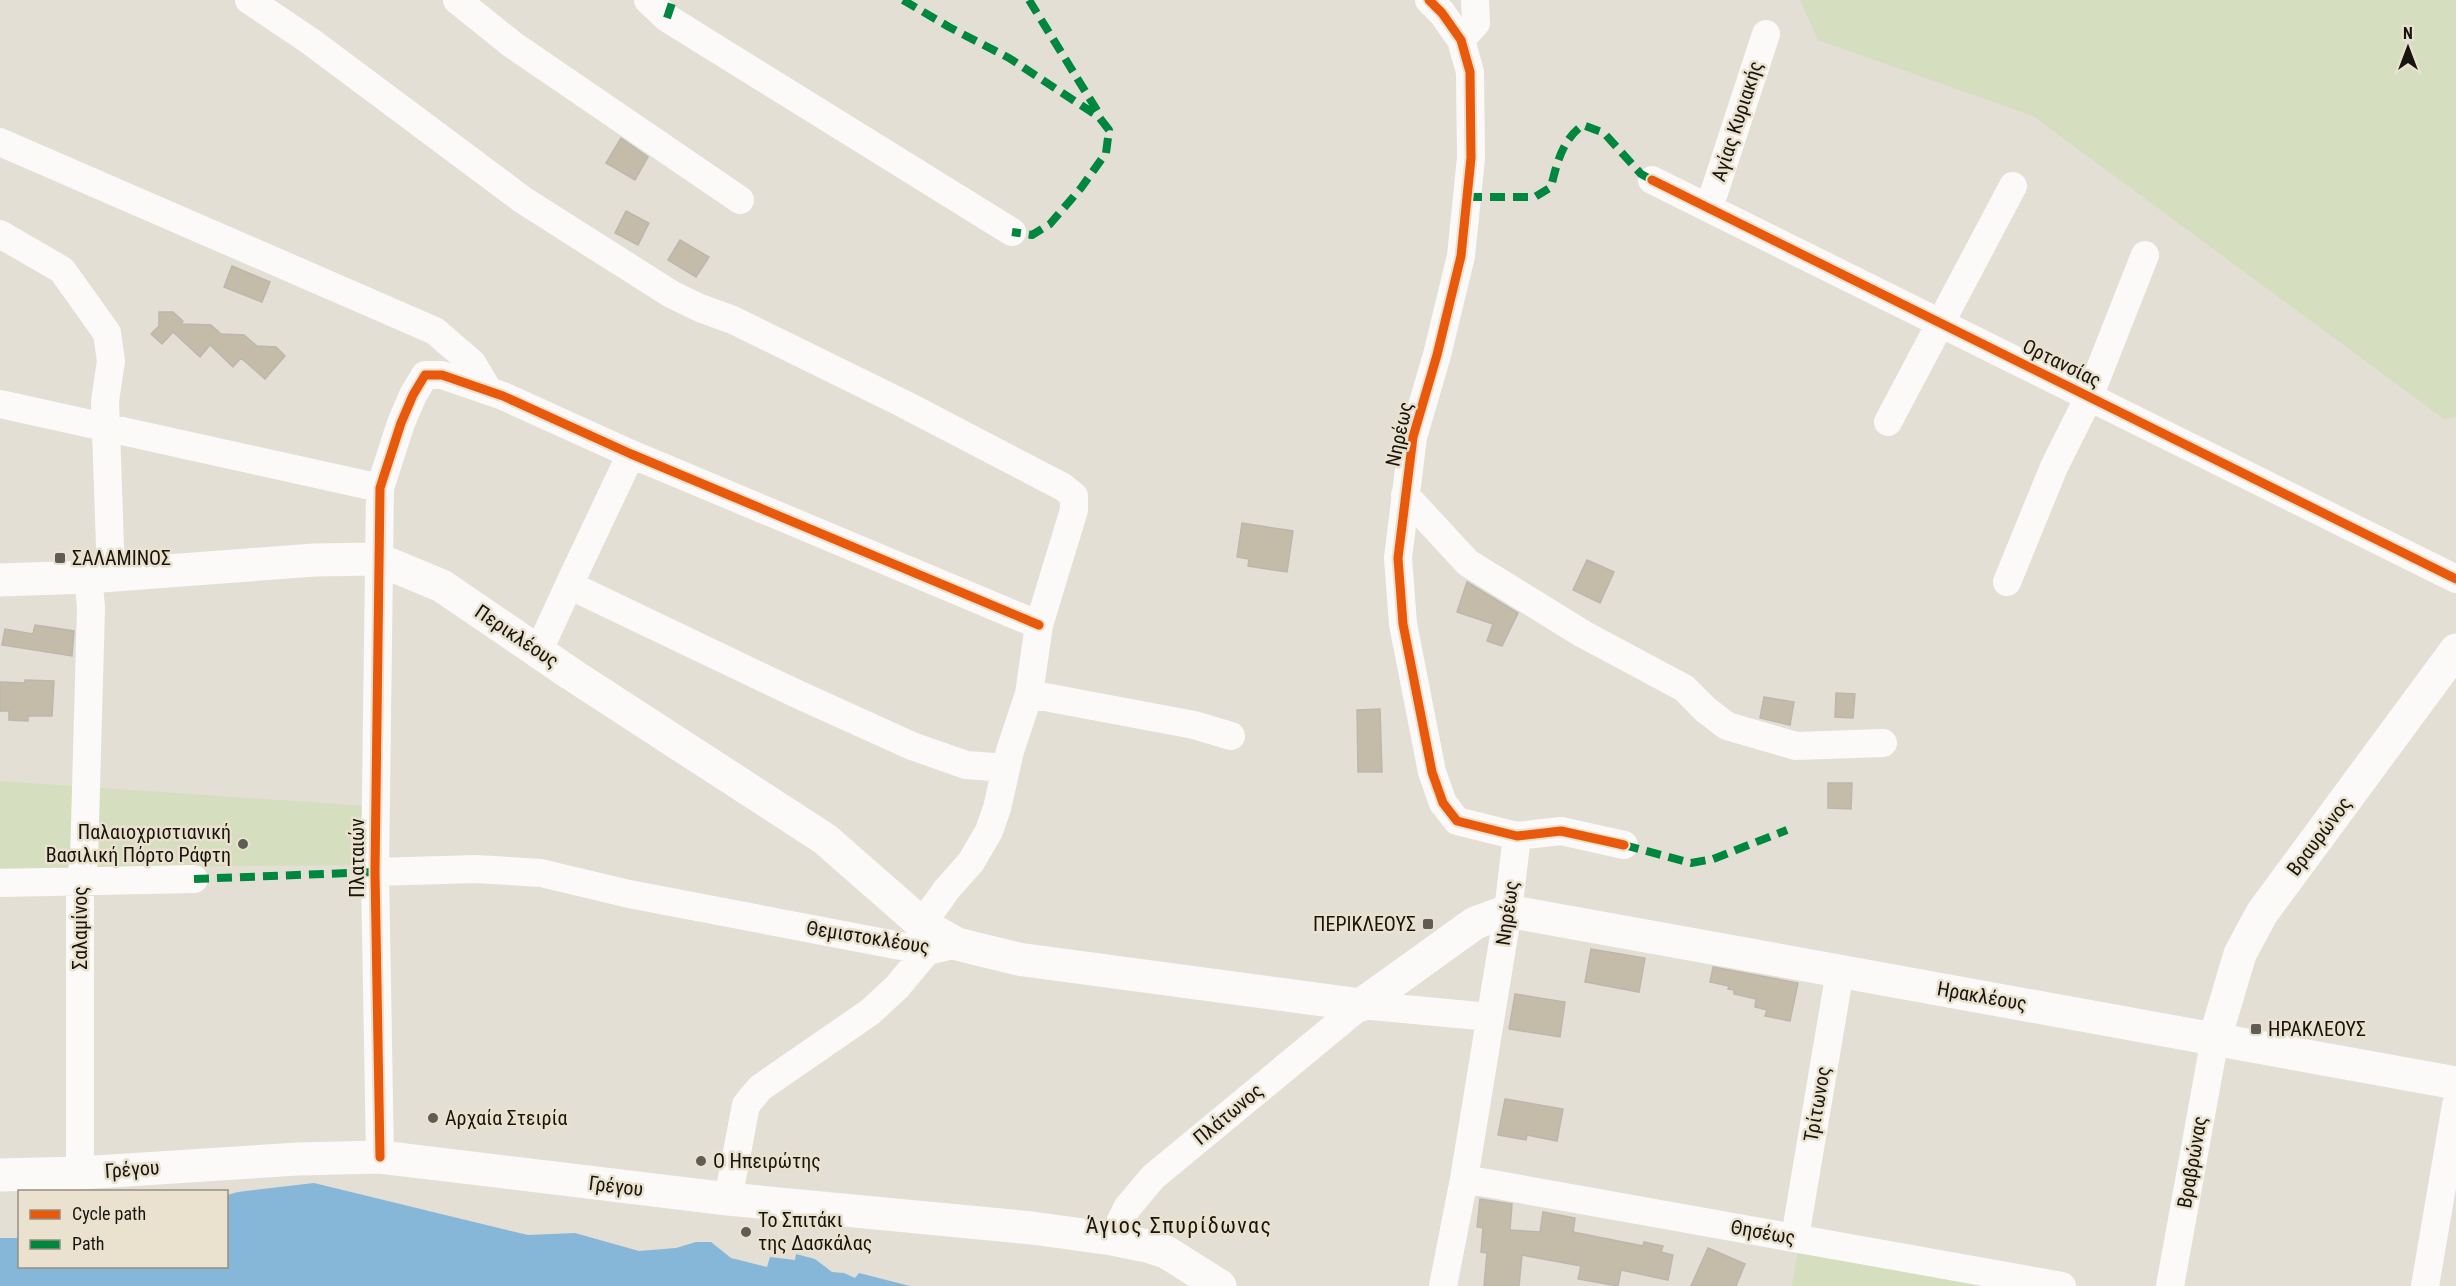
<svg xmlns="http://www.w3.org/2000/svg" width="2456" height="1286" font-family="'Roboto Condensed',sans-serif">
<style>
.green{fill:#d5debf}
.water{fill:#86b7d8}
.building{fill:#c4bca8;stroke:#bbb7ae;stroke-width:1.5}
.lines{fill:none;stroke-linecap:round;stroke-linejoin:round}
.minor{stroke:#fbfaf9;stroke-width:28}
.major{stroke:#fbfaf9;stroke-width:33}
.quiet{stroke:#00873e;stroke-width:8;stroke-dasharray:15 8;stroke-linecap:butt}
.cycleway-casing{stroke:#eae1ce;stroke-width:13}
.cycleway{stroke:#e8590c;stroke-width:9}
.poi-dot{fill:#5f5c53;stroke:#eae1ce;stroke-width:2}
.labels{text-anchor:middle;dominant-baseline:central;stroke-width:5;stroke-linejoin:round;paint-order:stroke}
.street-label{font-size:20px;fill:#18150e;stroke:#eae1ce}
.poi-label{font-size:20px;fill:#18150e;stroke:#eae1ce;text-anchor:start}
.quarter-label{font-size:22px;letter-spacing:1.5px;fill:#18150e;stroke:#eae1ce}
</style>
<rect width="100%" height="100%" fill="#e4dfd4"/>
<path class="green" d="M1800,0H2456V417L2444,419L2033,116L1818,40Z
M0,781L368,806L370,865L0,868Z
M1799,1244L1989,1286H1792Z"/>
<path class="water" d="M314,1183L528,1235L575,1233L639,1251L676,1248L696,1242H711L731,1258L767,1267L770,1257L795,1260L796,1254L815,1259L832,1272L844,1273L855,1278L859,1273L910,1286H0V1238H19L20,1266H226L227,1195L238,1192Z"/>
<path class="building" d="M621,138L648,157L635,180L606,163Z
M626,211L649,223L638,245L615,233Z
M680,240L709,257L696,277L668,260Z
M232,266L270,282L262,302L224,287Z
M159,312H173L183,321L181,324L211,325L221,334L244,335L257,346L276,347L285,356L265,379L241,358L233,367L210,345L200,357L173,332L162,344L151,334L159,326Z
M1242,523L1293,531L1287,572L1248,566L1249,559L1237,557Z
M1587,560L1614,572L1600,603L1573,590Z
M1467,582L1518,613L1502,646L1487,641L1493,624L1457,612Z
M35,625L74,631L72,656L2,645L5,629L33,634Z
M25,680L54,681L52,716H28V721L9,720V711H0V682L25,683Z
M1836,693L1855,694L1853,718L1835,717Z
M1764,697L1794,702L1790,725L1760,718Z
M1380,709L1382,772H1358L1357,710Z
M1828,783H1852L1851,809L1828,808Z
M1591,949L1645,958L1639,992L1585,982Z
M1713,967L1798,983L1790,1021L1765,1016L1767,1010L1755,1007L1756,999L1734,994V990L1728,989L1729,986L1710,982Z
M1515,994L1565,1002L1560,1037L1509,1029Z
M1505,1099L1563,1109L1557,1141L1527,1135L1526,1140L1498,1135Z
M1480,1199L1512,1204L1510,1230L1540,1232L1543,1212L1575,1218L1573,1232L1643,1246L1644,1242L1663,1246L1661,1252L1673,1255L1668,1280L1621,1270L1618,1286L1578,1279L1581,1266L1522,1255L1519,1286H1484L1487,1253L1481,1252L1483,1228L1477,1227Z
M1708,1248L1745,1264L1736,1286H1691Z"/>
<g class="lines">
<path class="minor" d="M249,0L310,41L523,200L671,294L700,308L733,320L904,404L1063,487L1074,496V510L1039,625L1029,694L1010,751L997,808L989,831L971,862L947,889L922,924
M457,0L513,45L740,200
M648,0L667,18L1012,232
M1429,0L1442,13L1461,40L1470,72L1471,158L1461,256L1437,355L1413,437L1398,558L1403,624L1432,772L1443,803L1457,821L1517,836L1561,831L1624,845
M1461,40L1476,23L1475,0
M0,142L435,331L472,363L488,390
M1652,180L2456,579
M1709,208L1766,34
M0,234L62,270L107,333L111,361L105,401L111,575
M0,404L380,488
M1888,422L2013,186
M1405,495L1468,563L1583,634L1684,688L1706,710L1727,726L1796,746L1883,743
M2007,582L2054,467L2089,397L2145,255
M569,585L631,454
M539,650L569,585L795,693L912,746L966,765L1006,768
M1029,694L1194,725L1231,736
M375,872L476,869L541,873L629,894L927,951L957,944
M0,883L194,879
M380,1157L375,872L380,488L401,423L413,395L425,375H442L503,396L631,454L1039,625
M80,1173V880L84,861L91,607L88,577
M1464,1179L2062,1286
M728,1199L746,1105L760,1088L870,1012L897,987L927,951
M1795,1237L1840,971
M1112,1239L1127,1208L1153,1177L1361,1005L1490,1017
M1443,1286L1464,1179L1508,911L1517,836
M2170,1286L2215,1038
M2425,1286L2456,1105"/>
<path class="major" d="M0,580L88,577L314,560L377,559L442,586L571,674L825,839L922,924L957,944L1018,959L1361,1005L1475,923L1508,911L2456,1083
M2215,1038L2240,954L2262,913L2456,650
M0,1175L80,1173L298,1159L380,1157L728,1199L1032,1228L1112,1239L1147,1246L1166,1252L1220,1286"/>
<path class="quiet" d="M903,0L949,27L1009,58L1099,117L1109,130L1106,153L1081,188L1050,224L1032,235L1012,232
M1029,0L1101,117
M667,18L673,0
M1467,197H1535L1551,187C1557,163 1562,140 1583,125L1604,133L1641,174L1652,180
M1624,845L1691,863L1713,859L1787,830
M194,879L375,872"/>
<g class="cycleway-casing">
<path id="cycleway" d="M1429,0L1442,13L1461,40L1470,72L1471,158L1461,256L1437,355L1413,437L1398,558L1403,624L1432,772L1443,803L1457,821L1517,836L1561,831L1624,845
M1652,180L2456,579
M380,1157L375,872L380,488L401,423L413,395L425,375H442L503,396L631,454L1039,625"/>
</g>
<use href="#cycleway" class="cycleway"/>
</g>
<g class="poi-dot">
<rect x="54" y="552" width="12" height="12" rx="3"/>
<circle cx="243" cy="844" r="6"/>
<rect x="1422" y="918" width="12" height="12" rx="3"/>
<rect x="2250" y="1023" width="12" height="12" rx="3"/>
<circle cx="433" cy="1118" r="6"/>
<circle cx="701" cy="1161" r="6"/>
<circle cx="746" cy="1232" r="6"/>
</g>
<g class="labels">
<g class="street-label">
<text transform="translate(1737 121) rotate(-72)">Αγίας Κυριακής</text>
<text transform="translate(2062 363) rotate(26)">Ορτανσίας</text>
<text transform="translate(1399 434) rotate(-78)">Νηρέως</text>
<text transform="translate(517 636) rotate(34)">Περικλέους</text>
<text transform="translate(2319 836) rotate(-53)">Βραυρώνος</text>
<text transform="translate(357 858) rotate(-90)">Πλαταιών</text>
<text transform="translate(1507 913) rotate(-82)">Νηρέως</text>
<text transform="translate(80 928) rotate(-90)">Σαλαμίνος</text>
<text transform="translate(868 937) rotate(9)">Θεμιστοκλέους</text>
<text transform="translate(1982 996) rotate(10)">Ηρακλέους</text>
<text transform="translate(1817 1104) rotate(-80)">Τρίτωνος</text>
<text transform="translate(1228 1114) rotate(-40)">Πλάτωνος</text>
<text transform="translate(2192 1162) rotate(-80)">Βραβρώνας</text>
<text transform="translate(132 1169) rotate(-4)">Γρέγου</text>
<text transform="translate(616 1186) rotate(7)">Γρέγου</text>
<text transform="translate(1763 1232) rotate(10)">Θησέως</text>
</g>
<g class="poi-label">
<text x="72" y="558">ΣΑΛΑΜΙΝΟΣ</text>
<text x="231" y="832" text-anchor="end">Παλαιοχριστιανική<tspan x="231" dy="23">Βασιλική Πόρτο Ράφτη</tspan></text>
<text x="1416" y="924" text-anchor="end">ΠΕΡΙΚΛΕΟΥΣ</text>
<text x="2268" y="1029">ΗΡΑΚΛΕΟΥΣ</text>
<text x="445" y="1118">Αρχαία Στειρία</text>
<text x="713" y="1161">Ο Ηπειρώτης</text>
<text x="758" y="1220">Το Σπιτάκι<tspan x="758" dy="23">της Δασκάλας</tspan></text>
</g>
<g class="quarter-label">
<text x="1179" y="1225">Άγιος Σπυρίδωνας</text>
</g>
</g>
<rect x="18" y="1190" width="210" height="78" fill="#eae1ce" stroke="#968f81" stroke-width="1.5"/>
<rect x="30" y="1210" width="30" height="9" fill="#e8590c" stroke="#968f81" stroke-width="1.5"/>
<text x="72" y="1220" font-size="18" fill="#18150e">Cycle path</text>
<rect x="30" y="1240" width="30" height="9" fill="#00873e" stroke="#968f81" stroke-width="1.5"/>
<text x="72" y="1250" font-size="18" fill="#18150e">Path</text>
<g transform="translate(2408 48)" stroke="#eae1ce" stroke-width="4.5" paint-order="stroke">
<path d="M0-4.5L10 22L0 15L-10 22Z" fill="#18150e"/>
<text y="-9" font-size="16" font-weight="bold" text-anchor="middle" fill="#18150e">N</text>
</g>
</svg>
